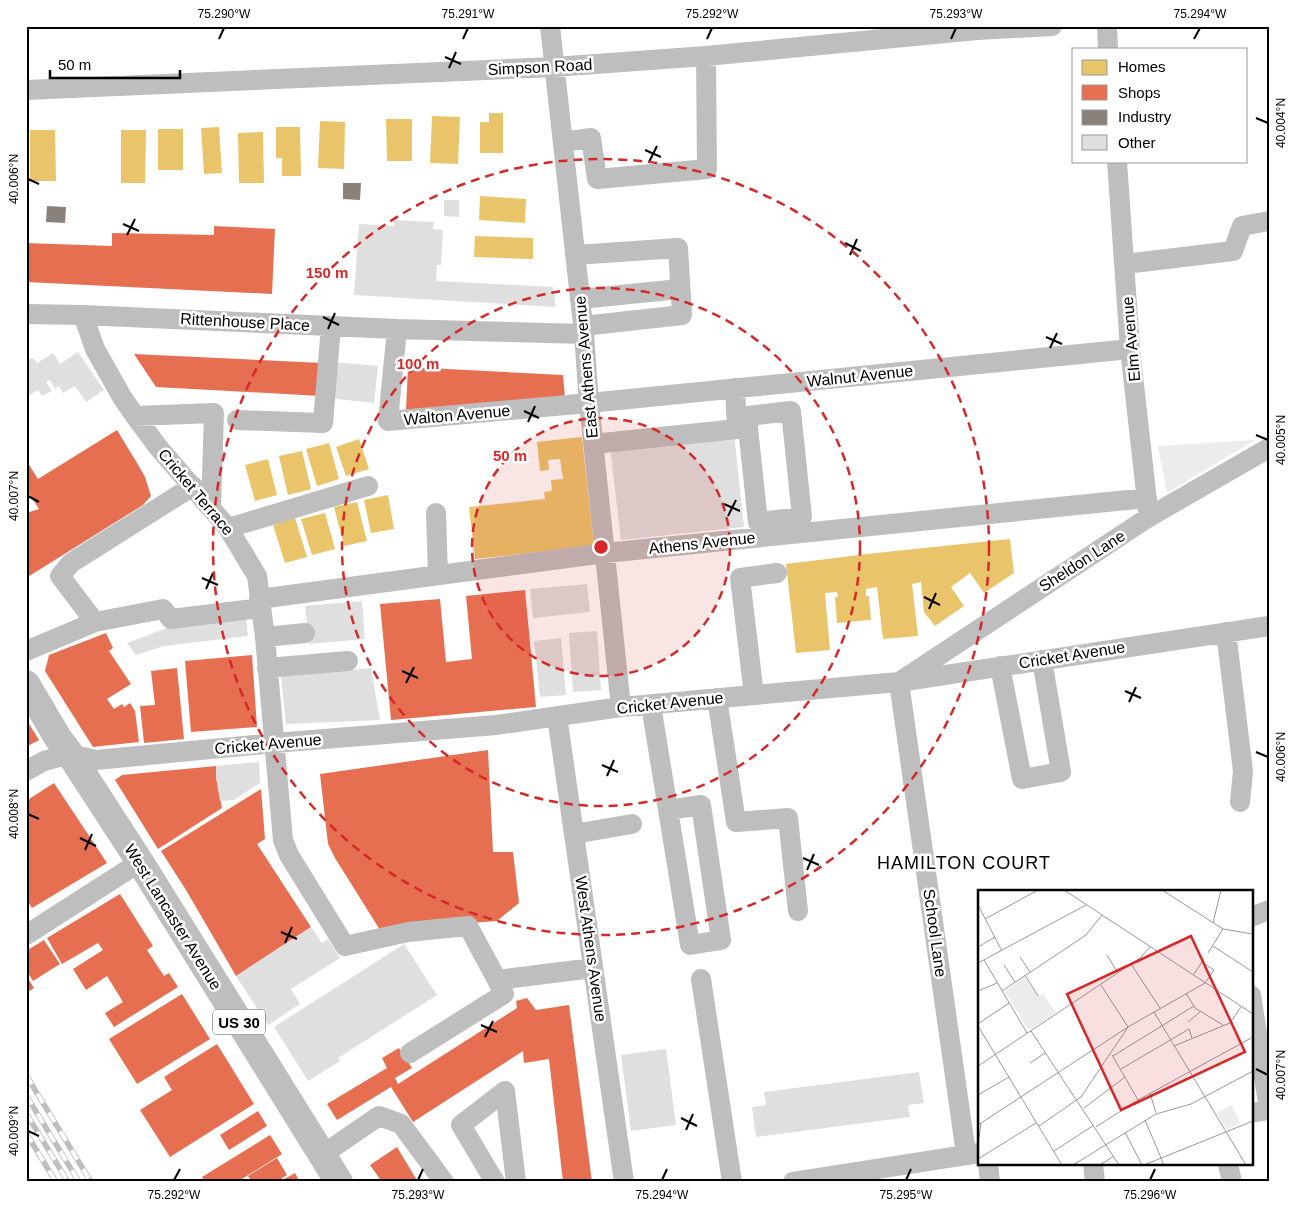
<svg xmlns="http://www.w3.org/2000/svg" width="1295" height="1208" font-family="Arial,sans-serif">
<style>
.green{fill:#ececec}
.homes{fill:#e9c46a}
.shops{fill:#e76f51}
.industry{fill:#8a817c}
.building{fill:#dfdfdf}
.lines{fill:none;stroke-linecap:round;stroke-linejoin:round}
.minor{stroke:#bebebe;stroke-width:20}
.highway{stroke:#bebebe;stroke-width:28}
.rail-casing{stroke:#bebebe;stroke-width:5.5}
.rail{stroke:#fff;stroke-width:4;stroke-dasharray:11;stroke-linecap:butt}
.ticks{fill:none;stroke:#000;stroke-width:2}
.ring{fill:none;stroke:#d62828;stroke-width:2.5;stroke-dasharray:9 6}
.labels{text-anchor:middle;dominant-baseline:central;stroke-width:5;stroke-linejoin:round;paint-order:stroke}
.shield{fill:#fff;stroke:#4c4c4c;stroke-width:1}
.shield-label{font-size:15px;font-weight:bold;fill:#000}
.street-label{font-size:16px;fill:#000;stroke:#fff}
.neighbourhood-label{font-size:18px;letter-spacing:1px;fill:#000;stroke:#fff}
.inset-road{fill:none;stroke:#999;stroke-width:1}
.view{fill:#d62828;fill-opacity:0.15;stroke:#d62828;stroke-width:2.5}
.inset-edge{fill:none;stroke:#000;stroke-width:2.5}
.centre{fill:#d62828;stroke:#fff;stroke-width:2.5}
.ring-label{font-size:15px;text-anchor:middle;font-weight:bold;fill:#d62828;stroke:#fff;stroke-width:5;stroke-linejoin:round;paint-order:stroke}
.neatline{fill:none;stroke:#000;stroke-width:2}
.ticks-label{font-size:12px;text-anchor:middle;fill:#000}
</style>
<rect width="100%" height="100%" fill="#fff"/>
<path class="green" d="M1255,440L1167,493L1158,446Z"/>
<path class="homes" d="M489,113H503V153H480V122H489Z
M432,116L460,117L458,164L430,163Z
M386,119H412V161H387Z
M320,121L345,122L344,169L318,168Z
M219,127L222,173L204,174L201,128Z
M276,127H300L301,176H282V158H276Z
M158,129H183V170H158Z
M30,130H55L56,181H30Z
M121,130H146L145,183H121Z
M263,132L264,183H239L238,133Z
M480,196L526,199L525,223L479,220Z
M475,236L533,238V259L474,257Z
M582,437L594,546L475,559L469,507L545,499L544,492L552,491L551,480L563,479L560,459L548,460L549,470L540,471L537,442Z
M359,439L369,469L346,476L336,447Z
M329,443L339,479L317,486L306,449Z
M302,451L311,489L288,495L279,456Z
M268,459L277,495L255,501L245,465Z
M388,495L394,529L371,533L364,500Z
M357,502L367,541L344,546L334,507Z
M325,513L335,549L312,555L301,519Z
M295,518L307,557L285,563L273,525Z
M1010,539L1014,573L984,593L970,573L951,587L964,606L935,626L924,612L921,582L912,584L918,636L883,639L877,587L866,589V596H869L871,620L837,623L835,597H838L837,592L825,593L830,650L796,653L786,564L876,553Z"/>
<path class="shops" d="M214,226L275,229L272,294L26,282V243L112,246V233L214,235Z
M134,354L322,363L321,396L156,387Z
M408,367L563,375L565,398L406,410Z
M117,430L137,463L145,477L151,496L143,505L26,578V513L39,509L26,489V460L38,479Z
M525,590L536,707L391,720L380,604L440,599L446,662L472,659L466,596Z
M106,633L113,648L109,651L131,684L107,699L114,709L122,704L124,707L130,703L135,711L139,742L93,747L45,671L49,655Z
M252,655L257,727L191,732L185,661Z
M177,668L184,739L144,743L140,706L155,705L151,671Z
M26,719L39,740L26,747Z
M488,750L493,852H513L519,903L497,921L380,930L335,858L328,844L320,774Z
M216,766V777L222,808L158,849L115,780L122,775Z
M54,783L107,863L32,908L26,899V801Z
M261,789L265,839L257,844L311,927L236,976L186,890L161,851Z
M120,894L153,946L147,950L164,976L169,973L178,987L114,1027L105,1013L123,1002L107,976L86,990L73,969L103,950L98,943L62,964L47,938Z
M44,940L60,964L33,981L26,970V951Z
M26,975L34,988L26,993Z
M182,994L210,1039L137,1084L109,1039Z
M527,998L536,1010L569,1005L592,1182H563L549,1059L524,1063L523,1051L413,1122L391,1087L337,1120L327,1104L387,1068L382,1058L399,1048L412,1068L395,1078L398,1084L517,1008L516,1001Z
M217,1044L254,1104L170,1157L140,1110L172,1090L164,1077Z
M258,1111L267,1126L229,1150L220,1135Z
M270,1135L282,1154L237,1182H205L202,1177Z
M397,1147L418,1182H382L370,1165Z
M277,1158L287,1175L276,1182H252L248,1176Z
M295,1173L300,1182H279Z"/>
<path class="industry" d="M343,183H361L360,200L343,199Z
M47,206L66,207L65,223L46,222Z"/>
<path class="building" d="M444,200H459V217L444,216Z
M394,220L434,222L433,229L443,230L441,265H437L436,281L553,287L556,307L354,295L359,224L394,226Z
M78,352L104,390L86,402L75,386L63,393L59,386L55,389L50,380L46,382L52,391L42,396L38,390L28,396L26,393V361L32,358L35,360L37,363L53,353L60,364Z
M331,362L378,366L374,403L328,398Z
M734,434L744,527L621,540L610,447Z
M587,584L590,612L533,618L530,589Z
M362,601L365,639L309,644L305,606Z
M246,616L248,636L164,646L136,655L127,643L178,624Z
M597,631L601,690L573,692L569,633Z
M561,638L566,695L540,697L534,641Z
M371,668L380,720L286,724L281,677Z
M259,762L260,783L234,800L220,801L216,777V766Z
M311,927L322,943L328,939L340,958L291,989L300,1004L268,1025L236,976Z
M404,944L437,995L338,1058L340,1061L308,1081L274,1027Z
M666,1049L676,1125L631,1131L621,1055Z
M919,1072L924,1103L908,1105L910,1117L756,1137L752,1107L766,1105L764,1092Z"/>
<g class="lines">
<path class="minor" d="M550,26L584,334L589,403L621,707
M1107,26L1108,49
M26,90L554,67L706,56L977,30L1052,26
M563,142L591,138L597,179L707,169L706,56
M1117,161L1130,349L1148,510
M575,255L678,248L682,315L583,326
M1125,264L1233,251L1242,226L1269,221
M580,299L680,289
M26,314L83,315L397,329L584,334
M83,315L95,349L122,397L135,416L158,447L228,528L257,576L265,637L283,840L289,855L345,946L408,932L468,926L497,980L504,994L410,1053
M397,329L388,421L589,403L1130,349
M135,416L214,413L211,508
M237,420L323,423L331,326
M737,429L748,428L758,522L802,517L791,411L748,416V428
M593,444L737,429L735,388
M193,486L71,563L60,576L95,622L163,609L171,619L260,608
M436,513L438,575
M228,528L368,486
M259,599L605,553L1147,498
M1226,632L1243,771L1240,802
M265,637L305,633
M26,651L95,622
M1000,666L1022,779L1061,772L1042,660
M267,668L348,661
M754,695L740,578L777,573
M717,698L736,822L788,818L798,911
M651,705L690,945L721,940L701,805L668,810
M557,716L624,1182
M26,771L44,761L70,754L96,760L275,743L496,725L621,707L899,682L1269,626
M574,834L632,824
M1251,917L1269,910
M26,935L140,862
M701,979L732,1182
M497,980L593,968
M1251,995L1269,1109
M1251,1113L1269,1110
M966,1154L899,682L1149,517L1269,448
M322,1155L379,1116L401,1124L444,1182
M988,1164L990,1182
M1093,1164L1095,1182
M1228,1164L1232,1182
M495,1182L461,1125L505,1091L516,1182
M793,1182L979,1153"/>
<path class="highway" d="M26,684L58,738L70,754L140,862L339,1182"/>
<g class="rail-casing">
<path id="rail" d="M26,1075L91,1182
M26,1095L79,1182
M26,1113L68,1182
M26,1133L56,1182"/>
</g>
<use href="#rail" class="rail"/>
</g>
<path class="ticks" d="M219,39L224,28M463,39L468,28M707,39L712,28M951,39L956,28M1194,39L1200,28M445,57L461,64M449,68L456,52M1256,118L1268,123M645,150L661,157M649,162L657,146M28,179L39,184M123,224L139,231M127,235L135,219M845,243L861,251M850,255L857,239M323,317L339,325M328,329L335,313M1046,337L1062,344M1050,348L1057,333M524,411L539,418M528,422L535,406M1256,435L1268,440M28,496L39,502M724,504L740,511M728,516L736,500M202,578L218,585M206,589L213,573M924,597L940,605M929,609L936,593M402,671L418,678M406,683L414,667M1125,691L1141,698M1129,702L1136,687M1256,752L1268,757M602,765L618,772M607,776L614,760M28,814L39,819M80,838L96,846M85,850L92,834M803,858L819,865M807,870L814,854M281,932L297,939M285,943L292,927M481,1025L497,1032M485,1037L493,1021M1256,1069L1268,1075M681,1118L697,1126M686,1130L693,1114M28,1131L39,1136M174,1180L180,1169M418,1180L423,1169M662,1180L667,1169M906,1180L911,1169M1150,1180L1155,1169"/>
<circle cx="601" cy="547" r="129" fill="#d62828" fill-opacity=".12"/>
<g class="ring">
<circle cx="601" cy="547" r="129"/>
<circle cx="601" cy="547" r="259"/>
<circle cx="601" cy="547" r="388"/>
</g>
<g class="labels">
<rect class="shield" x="213" y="1009.5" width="52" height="25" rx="4"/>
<g class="shield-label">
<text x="239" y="1022">US 30</text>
</g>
<g class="street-label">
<text transform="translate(540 67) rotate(-3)">Simpson Road</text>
<text transform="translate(245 322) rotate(3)">Rittenhouse Place</text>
<text transform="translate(1131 339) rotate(-95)">Elm Avenue</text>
<text transform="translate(586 367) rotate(-95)">East Athens Avenue</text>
<text transform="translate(860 376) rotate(-6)">Walnut Avenue</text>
<text transform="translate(457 415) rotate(-5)">Walton Avenue</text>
<text transform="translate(196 492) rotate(50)">Cricket Terrace</text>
<text transform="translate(702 543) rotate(-6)">Athens Avenue</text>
<text transform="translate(1082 561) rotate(-33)">Sheldon Lane</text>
<text transform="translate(1072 655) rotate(-9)">Cricket Avenue</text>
<text transform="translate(670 703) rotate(-6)">Cricket Avenue</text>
<text transform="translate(268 744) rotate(-5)">Cricket Avenue</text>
<text transform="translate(173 917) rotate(58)">West Lancaster Avenue</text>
<text transform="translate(935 933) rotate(82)">School Lane</text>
<text transform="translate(591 949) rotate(82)">West Athens Avenue</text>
</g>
<g class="neighbourhood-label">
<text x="964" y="863">HAMILTON COURT</text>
</g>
</g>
<g transform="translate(978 890)">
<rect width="275" height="275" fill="#fff"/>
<path d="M47,87L59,106L65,103L78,123L53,139L49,138L27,102ZM254,215L262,233L249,240L238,223Z" fill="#ececec"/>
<path class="inset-road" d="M86,0L275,124M184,0L245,39L275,44M0,15L24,61M7,29L60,0M235,33L243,0M235,56L275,82M0,57L17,47M230,63L245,39M129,65L140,83M42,67L52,82M6,70L49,143M0,73L108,15M153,74L182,118M26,75L37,92M216,84L226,69M47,85L60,106M0,101L19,93M24,101L108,45L124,25M208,103L217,118L245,135M176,122L268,275M210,132L222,122M0,134L31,113M0,136L84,275M53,141L141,275M196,156L252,133L263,117M134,165L160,210M135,166L216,116M52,173L67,163M0,176L162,68L172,57M143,179L211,139L214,148M172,203L178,223M0,205L31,187M106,218L147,187M167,230L186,275M0,235L150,137L227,93L236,80L224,72M61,236L103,207L150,137L123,95M118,237L160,210L275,147M147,242L164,275M0,256L3,233M76,261L116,235M0,269L58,233M95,275L178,224L213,214L275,181M122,275L136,266M166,275L275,231"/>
<path class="view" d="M213,46L267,162L143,220L89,104Z"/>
<rect width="275" height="275" class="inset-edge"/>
</g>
<circle cx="601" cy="547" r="8" class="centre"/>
<g class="ring-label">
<text x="327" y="278">150 m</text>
<text x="418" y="369">100 m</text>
<text x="510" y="461">50 m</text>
</g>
<rect width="1295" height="1208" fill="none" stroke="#ffffff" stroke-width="55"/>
<rect x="1072" y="48" width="175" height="115" fill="#ffffff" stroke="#999999"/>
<rect x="1082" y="60" width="25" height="15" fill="#e9c46a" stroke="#999999"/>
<text x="1118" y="72" font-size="15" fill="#000000">Homes</text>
<rect x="1082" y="85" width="25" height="15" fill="#e76f51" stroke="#999999"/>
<text x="1118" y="98" font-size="15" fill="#000000">Shops</text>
<rect x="1082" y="110" width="25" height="15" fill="#8a817c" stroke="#999999"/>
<text x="1118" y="122" font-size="15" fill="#000000">Industry</text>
<rect x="1082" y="135" width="25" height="15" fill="#dfdfdf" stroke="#999999"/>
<text x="1118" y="148" font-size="15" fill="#000000">Other</text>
<path d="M50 70v8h130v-8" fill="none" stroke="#000000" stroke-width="2.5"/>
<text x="58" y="70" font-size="15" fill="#000000" stroke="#ffffff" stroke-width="4" paint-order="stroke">50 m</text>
<rect x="28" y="28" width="1240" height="1152" class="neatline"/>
<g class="ticks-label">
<text x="224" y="18">75.290°W</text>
<text x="468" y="18">75.291°W</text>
<text x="712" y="18">75.292°W</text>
<text x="956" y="18">75.293°W</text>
<text x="1200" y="18">75.294°W</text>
<text transform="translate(1281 123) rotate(-90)" y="4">40.004°N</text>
<text transform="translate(14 179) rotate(-90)" y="4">40.006°N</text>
<text transform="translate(1281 440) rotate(-90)" y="4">40.005°N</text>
<text transform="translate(14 496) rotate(-90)" y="4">40.007°N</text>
<text transform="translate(1281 757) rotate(-90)" y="4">40.006°N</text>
<text transform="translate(14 814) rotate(-90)" y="4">40.008°N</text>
<text transform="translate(1281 1075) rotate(-90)" y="4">40.007°N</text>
<text transform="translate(14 1131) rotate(-90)" y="4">40.009°N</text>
<text x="174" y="1199">75.292°W</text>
<text x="418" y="1199">75.293°W</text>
<text x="662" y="1199">75.294°W</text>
<text x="906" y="1199">75.295°W</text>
<text x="1150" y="1199">75.296°W</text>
</g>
</svg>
